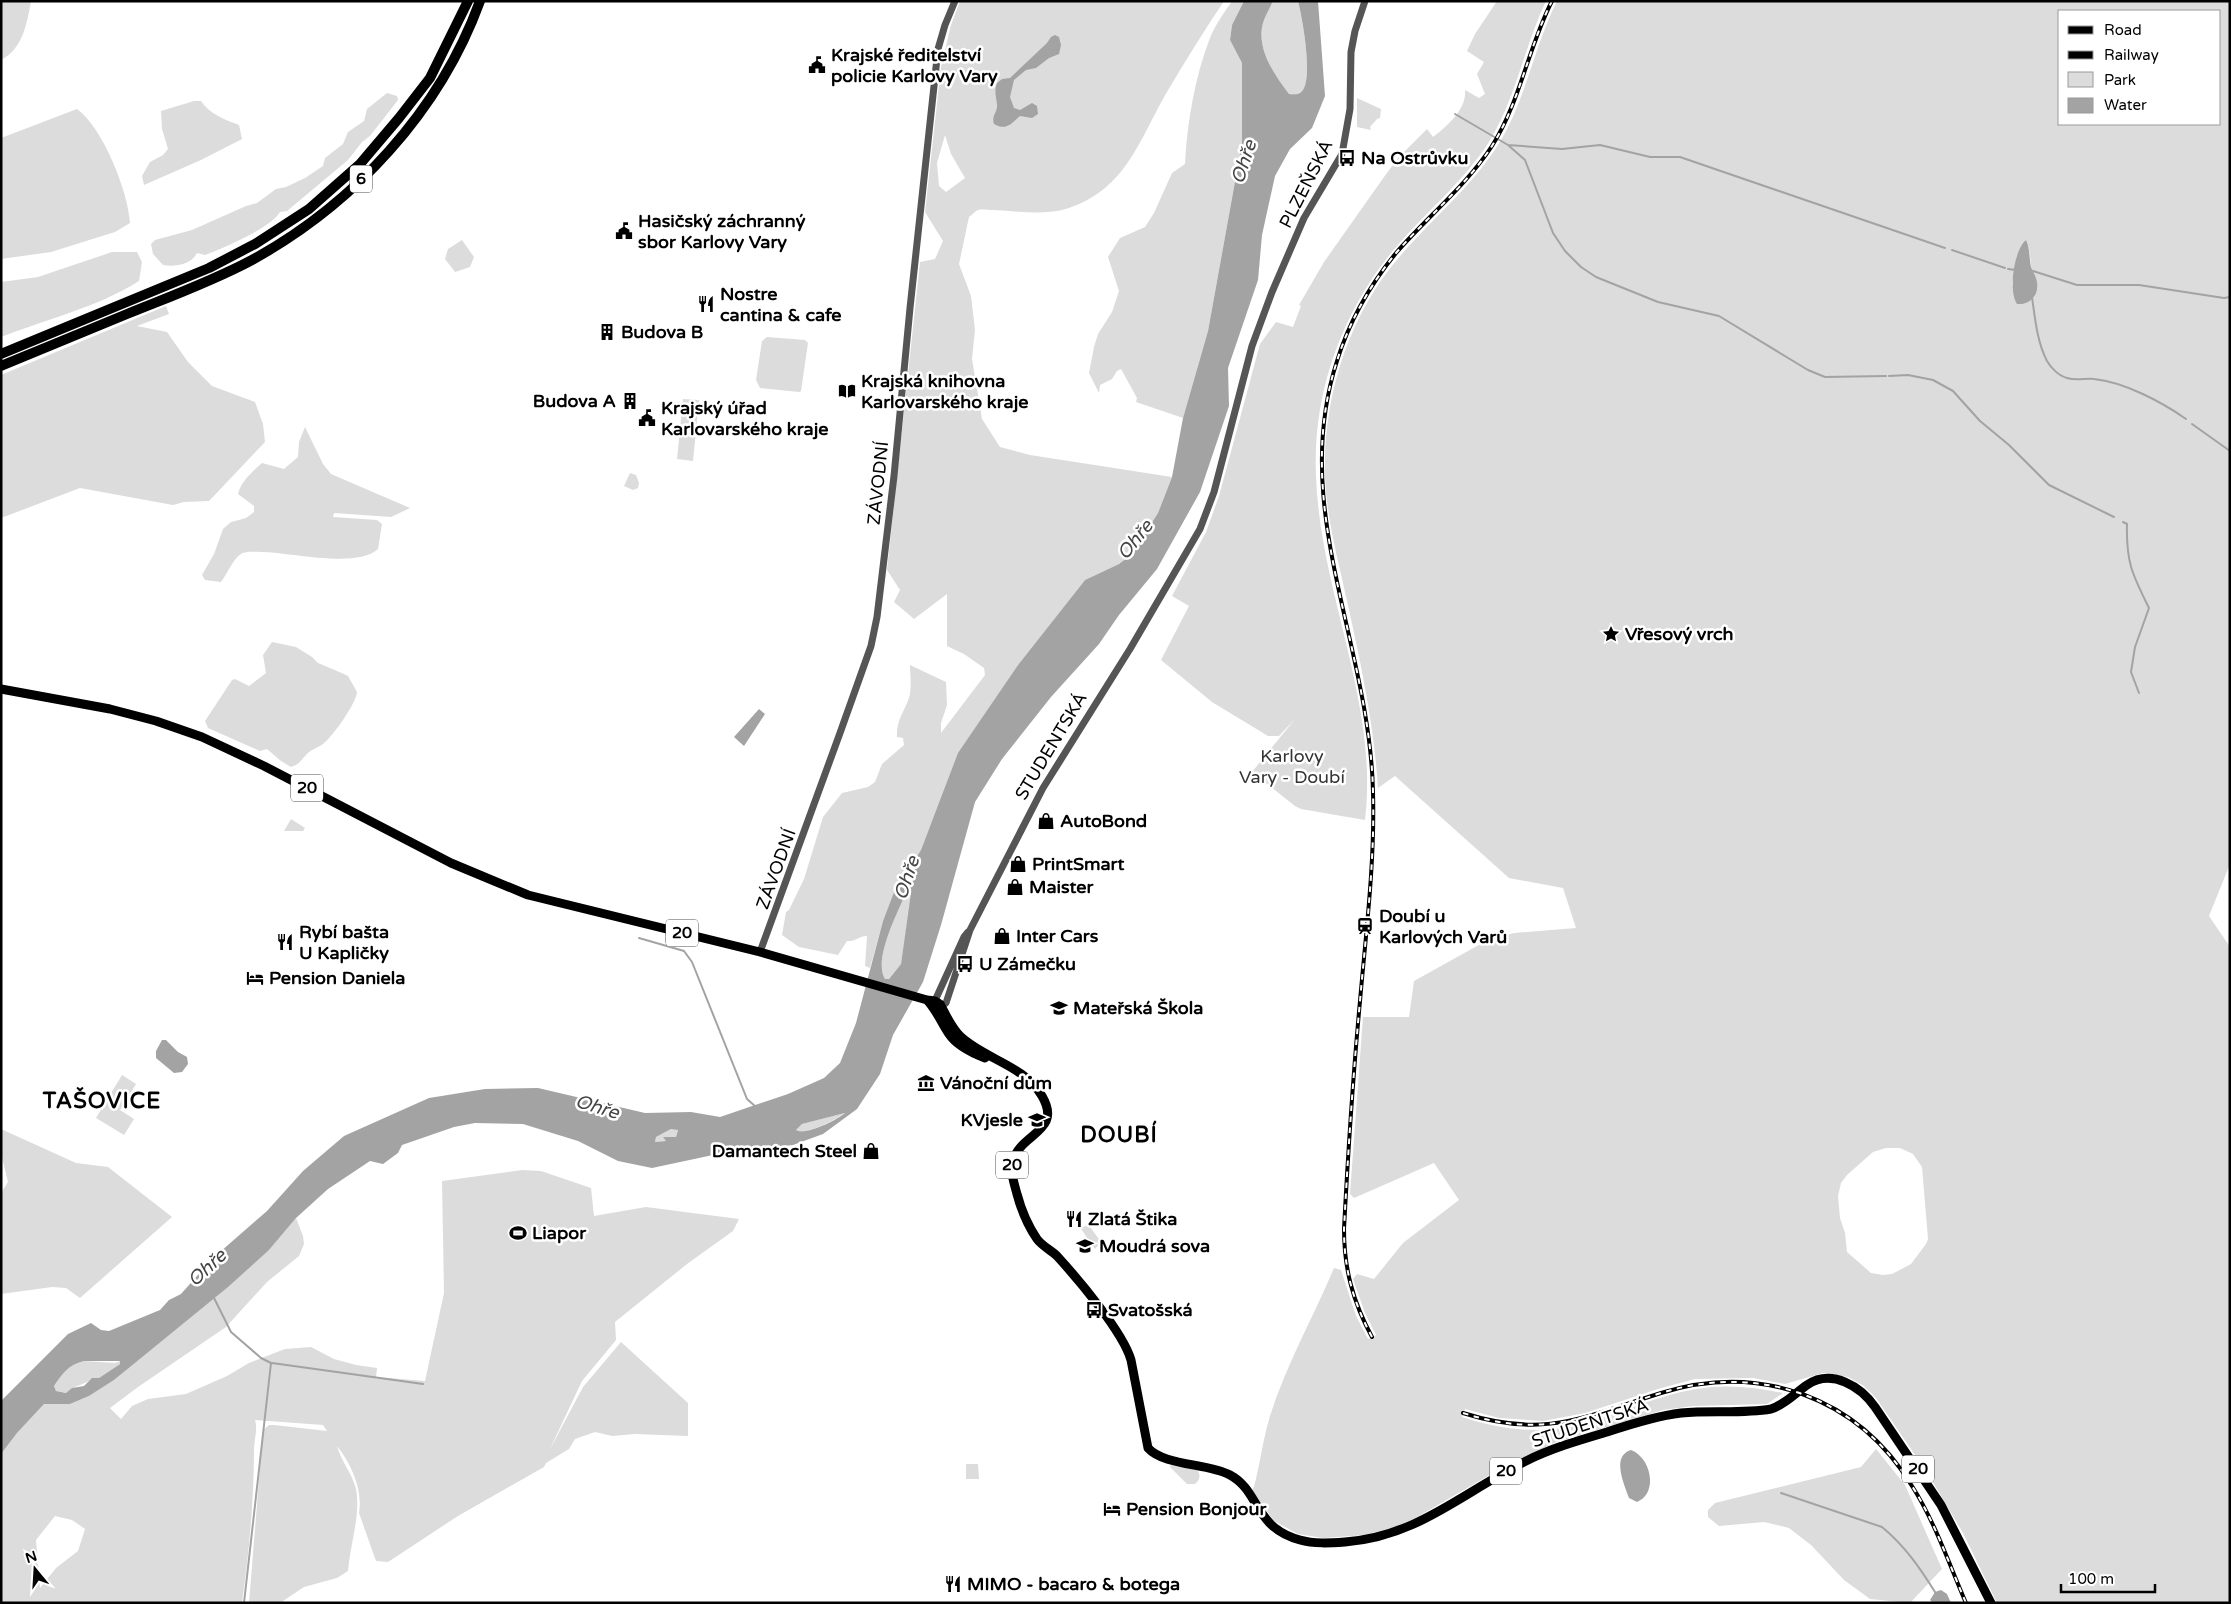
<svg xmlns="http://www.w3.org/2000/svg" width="2231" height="1604" font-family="'Varela Round',sans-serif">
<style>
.green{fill:#dcdcdc;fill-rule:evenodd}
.water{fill:#a3a3a3;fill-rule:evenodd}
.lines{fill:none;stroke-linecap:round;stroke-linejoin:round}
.stream{stroke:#a3a3a3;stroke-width:2}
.minor{stroke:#555;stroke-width:7}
.major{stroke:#000;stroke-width:9}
.highway{stroke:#000;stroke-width:10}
.rail-casing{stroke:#000;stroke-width:4}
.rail{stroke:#fff;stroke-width:2;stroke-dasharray:5.5;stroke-linecap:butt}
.labels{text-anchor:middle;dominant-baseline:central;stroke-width:5;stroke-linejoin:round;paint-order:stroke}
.shield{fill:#fff;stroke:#4c4c4c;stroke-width:1}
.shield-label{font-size:16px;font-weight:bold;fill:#000}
.poi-label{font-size:18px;font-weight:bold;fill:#000;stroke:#fff;text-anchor:start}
.street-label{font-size:18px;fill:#000;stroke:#fff}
.park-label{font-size:18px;fill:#333;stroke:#fff}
.water-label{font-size:19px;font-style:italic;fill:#444;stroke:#fff}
.district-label{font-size:22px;font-weight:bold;letter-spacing:1px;fill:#000;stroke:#fff}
</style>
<rect width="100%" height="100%" fill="#fff"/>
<path class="green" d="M1,1H31C27,23 23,49 1,60Z
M960,1H1224C1204,31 1185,61 1167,92C1139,140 1127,188 1069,208C1044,216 1019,211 994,210C989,210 983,209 978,210C975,211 972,215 969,217L959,264L971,296L975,330L972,359L982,419L1000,447L1030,455L1172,477L1158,513L1132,554L1119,564L1085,580L1018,665L959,753L921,850L894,892L883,921L870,968L865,966L867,936C859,936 855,942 847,941L838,955L799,947L782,935L786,912L789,910L804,879L823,817L842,793L868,787L875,782L882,764L904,745L903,738L897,737C896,721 904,712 909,698C912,688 910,675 910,665L946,682L947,705L941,723V733L985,675L984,668L964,654L947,646V594L914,619L894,602L900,590L887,570L920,262L935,259L943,241L925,212L941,67L951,25ZM945,135L951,154L965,178L946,192L939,186L937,163Z
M1232,1H1244L1232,25L1230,40L1242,63V143L1208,331L1183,418L1136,402L1137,398L1121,369L1117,371L1112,379L1100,385L1099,393L1089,373L1094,347L1098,334L1112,312L1119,291L1108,257L1120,238L1145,227L1154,213L1172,173L1185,164C1187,123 1195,76 1210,38C1215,25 1224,13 1232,1Z
M1273,1H1298C1302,16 1315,84 1300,93C1297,95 1293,94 1289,94C1274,74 1256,49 1263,23C1265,16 1270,8 1273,1Z
M1497,1H1546C1524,47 1516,98 1489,142C1466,178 1432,207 1403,239C1345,303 1312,389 1316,476C1320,593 1379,703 1365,820L1301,809L1295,806L1252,772L1295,719L1279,736H1268L1212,702L1161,660L1189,606L1172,596L1206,532L1219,496L1260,344L1276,322L1293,327L1301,306L1299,305L1324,262L1384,177L1398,158L1427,129L1433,137C1447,126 1467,109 1465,90L1479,98L1485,94L1477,74L1484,62L1467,51L1475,34Z
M1557,1H2230V864L2209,916L2230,947V1603H1997L1963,1533L1928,1474L1876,1398L1864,1386L1848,1377L1823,1373L1785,1384L1753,1378L1695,1379L1658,1389L1585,1413L1543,1421L1499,1418L1465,1409L1462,1417C1504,1431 1547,1435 1590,1422C1625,1411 1659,1395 1696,1389C1725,1384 1754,1387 1783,1393L1767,1404L1693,1406L1663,1410L1554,1443L1507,1465L1405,1524L1366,1535L1323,1538L1298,1534L1274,1521L1252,1490L1254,1487C1260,1464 1263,1439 1270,1416C1286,1365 1313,1318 1334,1268L1341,1270L1356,1316L1368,1339L1376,1335L1365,1313L1353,1279L1357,1274L1374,1279L1403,1243L1459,1200L1434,1163L1354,1198L1350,1194L1363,1017H1409L1414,981L1486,941L1514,933L1576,928L1563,888L1509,878L1395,776L1378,788C1374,725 1361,664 1347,601C1338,559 1326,517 1325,474C1323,396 1349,314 1401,255C1432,219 1470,188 1496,148C1525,104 1533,49 1557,1ZM2060,11H2220V124H2060ZM2026,240C2030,247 2030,258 2031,266C2034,281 2044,301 2021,304L2012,284L2017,258ZM1886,1148H1900L1913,1154L1922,1167L1928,1239L1926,1244L1911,1264L1892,1274L1883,1275L1871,1273L1847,1252L1845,1233L1840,1218L1838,1196L1841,1183L1847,1175L1873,1152Z
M387,93L397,96L398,100L370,136L362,142L348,160L287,211L280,212C271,228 223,248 205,255L197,253C191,265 175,267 163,265L153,254L151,244L155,240L192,230L246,206L257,203L276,189L286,187L305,178L323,166L325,158L343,144L348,132L364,121L367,109Z
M1357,98L1381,109L1380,118L1377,119L1370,127L1371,130L1357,127Z
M194,101H201C209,114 226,120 239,125L242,139L201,160L144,185L142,176L150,162L163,155L168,149L162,129L161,111Z
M77,109C103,128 128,191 130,223L115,232L51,252L1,259V138Z
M462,240L474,257L470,267L455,272L445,259L448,249Z
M112,252H137L142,262L139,281C98,307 47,319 1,337V282L38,277Z
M166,306L169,314L137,326L167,332L188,362L212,386L255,402L263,424L265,442L209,501L184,502L173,505L80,488L1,518V375Z
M767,337L805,340L808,343L801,391L799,392L760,388L756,380L762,341Z
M683,399L699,400L693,461L677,459Z
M305,427L323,464L331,474L410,508L391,517L334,513L333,517L377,520L382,524L378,549C356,569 290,552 260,552C254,552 246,551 241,554C233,559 227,574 221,582L205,580L202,575L214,554L223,529L231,522L246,518L254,512V506L238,494C241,481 252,472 262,463L284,469L298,457L299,442Z
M630,473L636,475L639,483L638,488L633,490L624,486Z
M272,642L296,647L312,657L318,663L344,674L348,676L357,692C356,704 333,736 323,744C317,748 310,750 306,755C300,761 300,764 291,767L281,761L267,749L260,751L208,728L205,721L232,680L235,679L249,686L266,673L263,655Z
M291,819L305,828L303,831H284Z
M912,892L901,964L889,979H885C873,960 897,914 905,895Z
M122,1075L136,1084L120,1110L134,1119L124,1135L96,1118Z
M845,1113C835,1120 805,1136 796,1130L802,1124Z
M1,1129L76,1163L108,1167L172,1217L80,1298L66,1288L52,1287L1,1294V1193L8,1182L1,1153Z
M671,1129H678L676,1137H663L667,1141L655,1142L656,1137Z
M522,1170L541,1171L591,1188L594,1216L646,1207L739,1219L733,1231L687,1264L615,1322L616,1340L582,1381L549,1451L583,1387L621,1342L688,1403V1436L635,1434L612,1436L595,1432L575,1439L569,1449L546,1463L544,1467L458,1516L388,1562L376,1561L359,1513C363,1489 351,1464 337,1446C341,1461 352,1473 356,1489C361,1515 350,1544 348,1571L337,1578L304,1587L280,1603H249L263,1430L269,1425H274L327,1431L323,1425L255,1420C258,1429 254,1440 254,1450C254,1500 249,1553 242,1603H1V1454L17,1433L44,1404H70L89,1396L114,1380L269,1250L296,1218L303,1236L304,1244L299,1256L267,1282L226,1327L138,1387L110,1408L121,1419L132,1406L148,1399L186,1394L227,1376L249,1363L285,1349L311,1347L334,1359L356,1365L377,1368L376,1377L425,1381L444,1293L442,1181ZM55,1516L72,1520L85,1529L78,1551L56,1568L40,1588L36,1540Z
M1088,1224L1101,1242L1095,1249L1081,1229Z
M84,1361L115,1363L120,1361V1364L99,1378H94C84,1385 74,1385 67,1393L56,1391L54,1386C63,1373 68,1365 84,1361Z
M1876,1449L1905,1485L1942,1569L1910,1603L1870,1599L1844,1580L1811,1545L1789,1528L1764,1522L1719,1526L1708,1517V1510L1715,1503L1861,1467Z
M966,1464H978L979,1479H966Z
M1171,1464L1197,1470C1201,1475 1200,1480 1195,1484H1187L1170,1467Z"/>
<path class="water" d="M1244,1H1273C1270,8 1265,16 1263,23C1256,49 1274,74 1289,94C1293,94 1297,95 1300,93C1315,84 1302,16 1298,1H1318L1325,96L1312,128L1290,149L1275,176L1262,235L1258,280L1228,368L1229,406L1200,492L1157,569L1119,615L1099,644L1051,697L1002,759L975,802L941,925L923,982L893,1035L880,1074L857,1109L823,1134L793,1145L727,1152L652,1168L618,1161L578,1141L523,1124L475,1123L454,1127L402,1145L398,1153L383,1164L370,1161L328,1189L296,1218L269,1250L228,1287L114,1380L89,1396L70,1404H44L17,1433L1,1454V1401L68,1334L91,1323L101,1330L109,1331L160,1310L169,1300L181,1294L212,1259L267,1211L303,1171L344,1136L429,1098L485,1089L538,1088L645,1113L691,1112L720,1117L788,1094L824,1078L840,1063L856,1023L883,921L894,892L921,850L958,753L1018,665L1085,580L1119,564L1132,554L1158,513L1172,477L1183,418L1208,331L1242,143V63L1230,40L1232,25ZM911,893L901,964L889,979H885C873,960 897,914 905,895ZM845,1113C837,1120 805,1136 796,1130L802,1124ZM671,1129L678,1130L676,1137H663L666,1141L655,1142L656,1137ZM84,1361H120V1364L99,1378H92L84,1386L72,1388L66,1393L56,1391L54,1386C63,1373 68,1365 84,1361Z
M1055,35L1059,37L1061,45L1059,54L1049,58L1036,68L1026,70L1014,80L1010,97L1014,108L1020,110L1032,103L1037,106L1038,114L1032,118L1020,116C1011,124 1006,131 994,124C991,116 998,112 997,104C996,96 994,91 997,83L1002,79L1010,78L1047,43L1051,37Z
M2026,240C2030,247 2029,258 2031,267C2033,272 2036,276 2037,282C2039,296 2030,305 2017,304C2008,290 2014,250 2026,240Z
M759,709L765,714L744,746L734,737Z
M162,1040H166L178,1052L187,1057L188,1064L182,1072L174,1073L156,1058V1051Z
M1631,1450C1652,1458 1658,1494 1637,1502L1629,1498C1624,1484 1611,1456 1631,1450Z
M1941,1590L1947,1594L1951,1603H1933L1930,1600L1935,1592Z"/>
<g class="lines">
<path class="stream" d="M1455,114L1508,145L1562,149L1600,145L1650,157H1680L1945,248
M1508,145L1525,160L1553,233L1565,251L1581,267L1596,277L1658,302L1719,316L1808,370L1825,377L1886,376
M1952,250L2005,268
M2008,269L2016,270
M2033,271L2077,285H2139L2224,298L2230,297
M2032,297C2035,318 2037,342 2047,361C2051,368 2059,376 2067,378C2076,381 2086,378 2094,379C2124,382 2162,402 2186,419
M1889,376L1908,375L1933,380L1953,391L1980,421L2009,445L2049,485L2114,517
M2192,424L2230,451
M2123,522L2127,524C2126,562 2132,574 2149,608L2135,647L2131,672L2139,693
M639,938L684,951L692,962L747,1099L756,1107
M214,1298L231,1332L261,1358L271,1363L244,1603
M272,1363L423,1384
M1781,1493L1882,1527C1905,1546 1920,1568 1935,1592"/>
<path class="minor" d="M760,952L840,733L871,646L877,617L894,476L910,308L938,49L945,25L955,1
M933,1005L964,937L968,932
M939,1008L946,1003L970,930L1043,788L1130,649L1200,529L1214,492L1252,346L1272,292L1304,218L1342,154L1350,109L1351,52L1355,31L1365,1"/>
<path class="major" d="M1,689L110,709L156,721L202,737L264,766L451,863L528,895L760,952L927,1000L935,1001L940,1004C946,1015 951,1027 960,1036C984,1059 1024,1065 1042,1096C1063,1132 1020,1133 1013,1161C1010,1172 1014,1183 1017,1194C1021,1209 1028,1226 1037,1239C1042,1246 1051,1250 1057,1256C1078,1279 1123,1332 1131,1360L1148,1448C1164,1466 1208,1463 1230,1475C1260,1491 1254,1528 1300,1540C1314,1544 1330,1543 1345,1542C1417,1537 1463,1492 1526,1461C1552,1448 1580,1440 1607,1432C1631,1424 1656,1416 1681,1413C1711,1410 1742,1414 1771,1409C1786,1404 1795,1393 1807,1385C1832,1368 1861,1387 1875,1407L1941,1505L1991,1603
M927,1000C937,1011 941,1022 949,1034C957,1046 972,1053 985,1058"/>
<path class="highway" d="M1,354L209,268L255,244L309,209L360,164L399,118L430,78L468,1
M1,366C43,349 85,331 127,314C169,297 213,281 252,260C354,204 440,111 480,1"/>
<g class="rail-casing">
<path id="rail" d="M1372,1337C1353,1302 1344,1269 1344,1229C1348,1153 1353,1076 1360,1001C1366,932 1375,861 1373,792C1370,644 1289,509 1337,361C1349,322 1370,285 1396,253C1427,217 1466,186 1492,146C1520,102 1528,48 1552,1
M1463,1413C1545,1439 1584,1417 1661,1393C1760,1362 1858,1397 1912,1486C1935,1522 1949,1564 1966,1603"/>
</g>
<use href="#rail" class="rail"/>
</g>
<defs>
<g id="civic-bare" transform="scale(1.35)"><path d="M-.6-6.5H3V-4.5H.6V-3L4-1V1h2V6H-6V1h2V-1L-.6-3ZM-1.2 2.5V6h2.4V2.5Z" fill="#000" stroke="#fff" stroke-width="2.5" paint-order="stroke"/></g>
<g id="bus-bare" transform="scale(1.35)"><path d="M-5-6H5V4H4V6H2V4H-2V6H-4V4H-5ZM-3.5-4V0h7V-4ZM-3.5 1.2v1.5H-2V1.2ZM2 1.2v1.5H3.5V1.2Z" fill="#000" stroke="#fff" stroke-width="2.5" paint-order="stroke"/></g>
<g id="restaurant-bare" transform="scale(1.35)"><path d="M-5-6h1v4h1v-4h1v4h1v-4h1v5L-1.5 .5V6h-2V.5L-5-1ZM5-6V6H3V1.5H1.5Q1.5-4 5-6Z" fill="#000" stroke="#fff" stroke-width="2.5" paint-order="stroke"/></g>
<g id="building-bare" transform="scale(1.35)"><path d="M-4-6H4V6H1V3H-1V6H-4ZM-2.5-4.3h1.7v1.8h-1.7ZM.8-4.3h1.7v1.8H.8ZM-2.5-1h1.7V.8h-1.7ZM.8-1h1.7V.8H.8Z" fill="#000" stroke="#fff" stroke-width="2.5" paint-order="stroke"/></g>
<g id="library-bare" transform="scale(1.35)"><path d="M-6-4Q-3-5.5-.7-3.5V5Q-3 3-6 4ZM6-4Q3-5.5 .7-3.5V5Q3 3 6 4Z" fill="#000" stroke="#fff" stroke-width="2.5" paint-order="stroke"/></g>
<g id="sight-bare" transform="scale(1.35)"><path d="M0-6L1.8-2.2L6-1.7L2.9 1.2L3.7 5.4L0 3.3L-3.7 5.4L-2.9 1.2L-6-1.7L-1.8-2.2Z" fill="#000" stroke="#fff" stroke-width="2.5" paint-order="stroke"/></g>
<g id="shop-bare" transform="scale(1.35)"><path d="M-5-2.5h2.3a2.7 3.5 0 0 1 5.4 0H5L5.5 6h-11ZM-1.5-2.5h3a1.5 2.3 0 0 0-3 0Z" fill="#000" stroke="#fff" stroke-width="2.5" paint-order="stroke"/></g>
<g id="station-bare" transform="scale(1.35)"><path d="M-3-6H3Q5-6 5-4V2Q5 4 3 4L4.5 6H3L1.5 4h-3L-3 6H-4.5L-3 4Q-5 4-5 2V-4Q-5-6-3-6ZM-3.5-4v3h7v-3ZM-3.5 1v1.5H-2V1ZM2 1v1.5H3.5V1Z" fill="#000" stroke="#fff" stroke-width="2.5" paint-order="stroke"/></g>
<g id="hotel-bare" transform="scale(1.35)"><path d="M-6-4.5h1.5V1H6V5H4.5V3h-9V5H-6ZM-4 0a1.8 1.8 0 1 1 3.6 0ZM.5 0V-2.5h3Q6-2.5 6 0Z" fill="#000" stroke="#fff" stroke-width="2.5" paint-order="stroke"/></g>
<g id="school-bare" transform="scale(1.35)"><path d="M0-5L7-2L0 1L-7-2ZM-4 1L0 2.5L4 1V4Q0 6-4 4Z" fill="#000" stroke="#fff" stroke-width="2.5" paint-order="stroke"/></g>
<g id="museum-bare" transform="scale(1.35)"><path d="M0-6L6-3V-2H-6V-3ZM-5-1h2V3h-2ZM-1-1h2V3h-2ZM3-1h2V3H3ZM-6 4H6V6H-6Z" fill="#000" stroke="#fff" stroke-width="2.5" paint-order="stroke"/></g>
<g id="stadium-bare" transform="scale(1.35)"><path d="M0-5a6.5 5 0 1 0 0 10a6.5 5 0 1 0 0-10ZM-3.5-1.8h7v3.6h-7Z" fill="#000" stroke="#fff" stroke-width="2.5" paint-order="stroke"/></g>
</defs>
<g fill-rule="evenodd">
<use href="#civic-bare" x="817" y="65"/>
<use href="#bus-bare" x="1347" y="158"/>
<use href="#civic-bare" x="624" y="231"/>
<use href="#restaurant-bare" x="706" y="304"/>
<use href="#building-bare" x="607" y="332"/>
<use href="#library-bare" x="847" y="391"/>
<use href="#building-bare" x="630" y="401"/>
<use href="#civic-bare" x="647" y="418"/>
<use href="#sight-bare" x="1611" y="634"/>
<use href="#shop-bare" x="1046" y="821"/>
<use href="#shop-bare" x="1018" y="864"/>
<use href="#shop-bare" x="1015" y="887"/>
<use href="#station-bare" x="1365" y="926"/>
<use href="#shop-bare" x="1002" y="936"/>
<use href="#restaurant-bare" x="285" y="942"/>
<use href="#bus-bare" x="965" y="964"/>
<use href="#hotel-bare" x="255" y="978"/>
<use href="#school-bare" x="1059" y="1008"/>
<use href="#museum-bare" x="926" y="1083"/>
<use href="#school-bare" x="1037" y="1120"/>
<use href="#shop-bare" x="871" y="1151"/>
<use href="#restaurant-bare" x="1074" y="1219"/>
<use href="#stadium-bare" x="518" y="1233"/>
<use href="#school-bare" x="1085" y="1246"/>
<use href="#bus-bare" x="1094" y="1310"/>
<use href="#hotel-bare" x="1112" y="1509"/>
<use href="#restaurant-bare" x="953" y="1584"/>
</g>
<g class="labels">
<g class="shield">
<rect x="350" y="165.5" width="22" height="27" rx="4"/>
<rect x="291" y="774.5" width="32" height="27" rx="4"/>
<rect x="666" y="919.5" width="32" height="27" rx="4"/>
<rect x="996" y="1151.5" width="32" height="27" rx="4"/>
<rect x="1902" y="1455.5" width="32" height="27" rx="4"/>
<rect x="1490" y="1457.5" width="32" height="27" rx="4"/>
</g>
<g class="shield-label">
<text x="361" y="179">6</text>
<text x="307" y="788">20</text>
<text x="682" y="933">20</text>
<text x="1012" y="1165">20</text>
<text x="1918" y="1469">20</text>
<text x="1506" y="1471">20</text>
</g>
<g class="poi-label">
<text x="831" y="55">Krajské ředitelství<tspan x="831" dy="21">policie Karlovy Vary</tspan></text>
<text x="1361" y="158">Na Ostrůvku</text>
<text x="638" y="221">Hasičský záchranný<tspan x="638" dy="21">sbor Karlovy Vary</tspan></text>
<text x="720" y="294">Nostre<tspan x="720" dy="21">cantina &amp; cafe</tspan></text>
<text x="621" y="332">Budova B</text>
<text x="861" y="381">Krajská knihovna<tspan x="861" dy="21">Karlovarského kraje</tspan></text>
<text x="616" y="401" text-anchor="end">Budova A</text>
<text x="661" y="408">Krajský úřad<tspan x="661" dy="21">Karlovarského kraje</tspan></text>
<text x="1625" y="634">Vřesový vrch</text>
<text x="1060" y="821">AutoBond</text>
<text x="1032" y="864">PrintSmart</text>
<text x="1029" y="887">Maister</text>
<text x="1379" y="916">Doubí u<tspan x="1379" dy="21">Karlových Varů</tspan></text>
<text x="299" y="932">Rybí bašta<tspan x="299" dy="21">U Kapličky</tspan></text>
<text x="1016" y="936">Inter Cars</text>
<text x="979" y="964">U Zámečku</text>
<text x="269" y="978">Pension Daniela</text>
<text x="1073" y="1008">Mateřská Škola</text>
<text x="940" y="1083">Vánoční dům</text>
<text x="1023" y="1120" text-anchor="end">KVjesle</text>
<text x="857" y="1151" text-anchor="end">Damantech Steel</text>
<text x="1088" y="1219">Zlatá Štika</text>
<text x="532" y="1233">Liapor</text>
<text x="1099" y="1246">Moudrá sova</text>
<text x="1108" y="1310">Svatošská</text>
<text x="1126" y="1509">Pension Bonjour</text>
<text x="967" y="1584">MIMO - bacaro &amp; botega</text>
</g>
<g class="street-label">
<text transform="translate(1306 184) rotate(-63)">PLZEŇSKÁ</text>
<text transform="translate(878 483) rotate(-84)">ZÁVODNÍ</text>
<text transform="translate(1051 746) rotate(-59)">STUDENTSKÁ</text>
<text transform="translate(776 869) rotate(-70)">ZÁVODNÍ</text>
<text transform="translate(1590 1423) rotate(-18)">STUDENTSKÁ</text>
</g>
<g class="park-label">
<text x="1292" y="756">Karlovy<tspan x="1292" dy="21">Vary - Doubí</tspan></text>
</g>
<g class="water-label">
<text transform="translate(1244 162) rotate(-72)">Ohře</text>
<text transform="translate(1135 540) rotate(-51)">Ohře</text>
<text transform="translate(907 878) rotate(-72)">Ohře</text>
<text transform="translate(597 1107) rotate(17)">Ohře</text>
<text transform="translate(207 1268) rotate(-43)">Ohře</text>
</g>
<g class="district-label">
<text x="102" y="1101">TAŠOVICE</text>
<text x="1119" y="1135">DOUBÍ</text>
</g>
</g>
<rect width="2231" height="1604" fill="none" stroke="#000000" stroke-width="5"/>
<rect x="2058" y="10" width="162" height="115" fill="#ffffff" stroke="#999999"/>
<rect x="2068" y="26" width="25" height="8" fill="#000000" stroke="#999999"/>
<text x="2104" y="35" font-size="15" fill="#000000">Road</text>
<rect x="2068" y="51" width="25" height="8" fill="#000000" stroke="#999999"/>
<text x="2104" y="60" font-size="15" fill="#000000">Railway</text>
<rect x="2068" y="72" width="25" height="15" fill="#dcdcdc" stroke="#999999"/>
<text x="2104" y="85" font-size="15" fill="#000000">Park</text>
<rect x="2068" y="98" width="25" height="15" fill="#a3a3a3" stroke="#999999"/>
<text x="2104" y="110" font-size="15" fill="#000000">Water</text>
<g transform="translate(35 1569) rotate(342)" stroke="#ffffff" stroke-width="4" paint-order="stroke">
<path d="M0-4L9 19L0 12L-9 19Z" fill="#000000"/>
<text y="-8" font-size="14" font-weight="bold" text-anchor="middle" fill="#000000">N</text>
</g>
<path d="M2061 1584v8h94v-8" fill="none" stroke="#000000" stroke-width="2.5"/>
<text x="2068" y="1584" font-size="15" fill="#000000" stroke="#ffffff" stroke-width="4" paint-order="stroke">100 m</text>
</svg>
